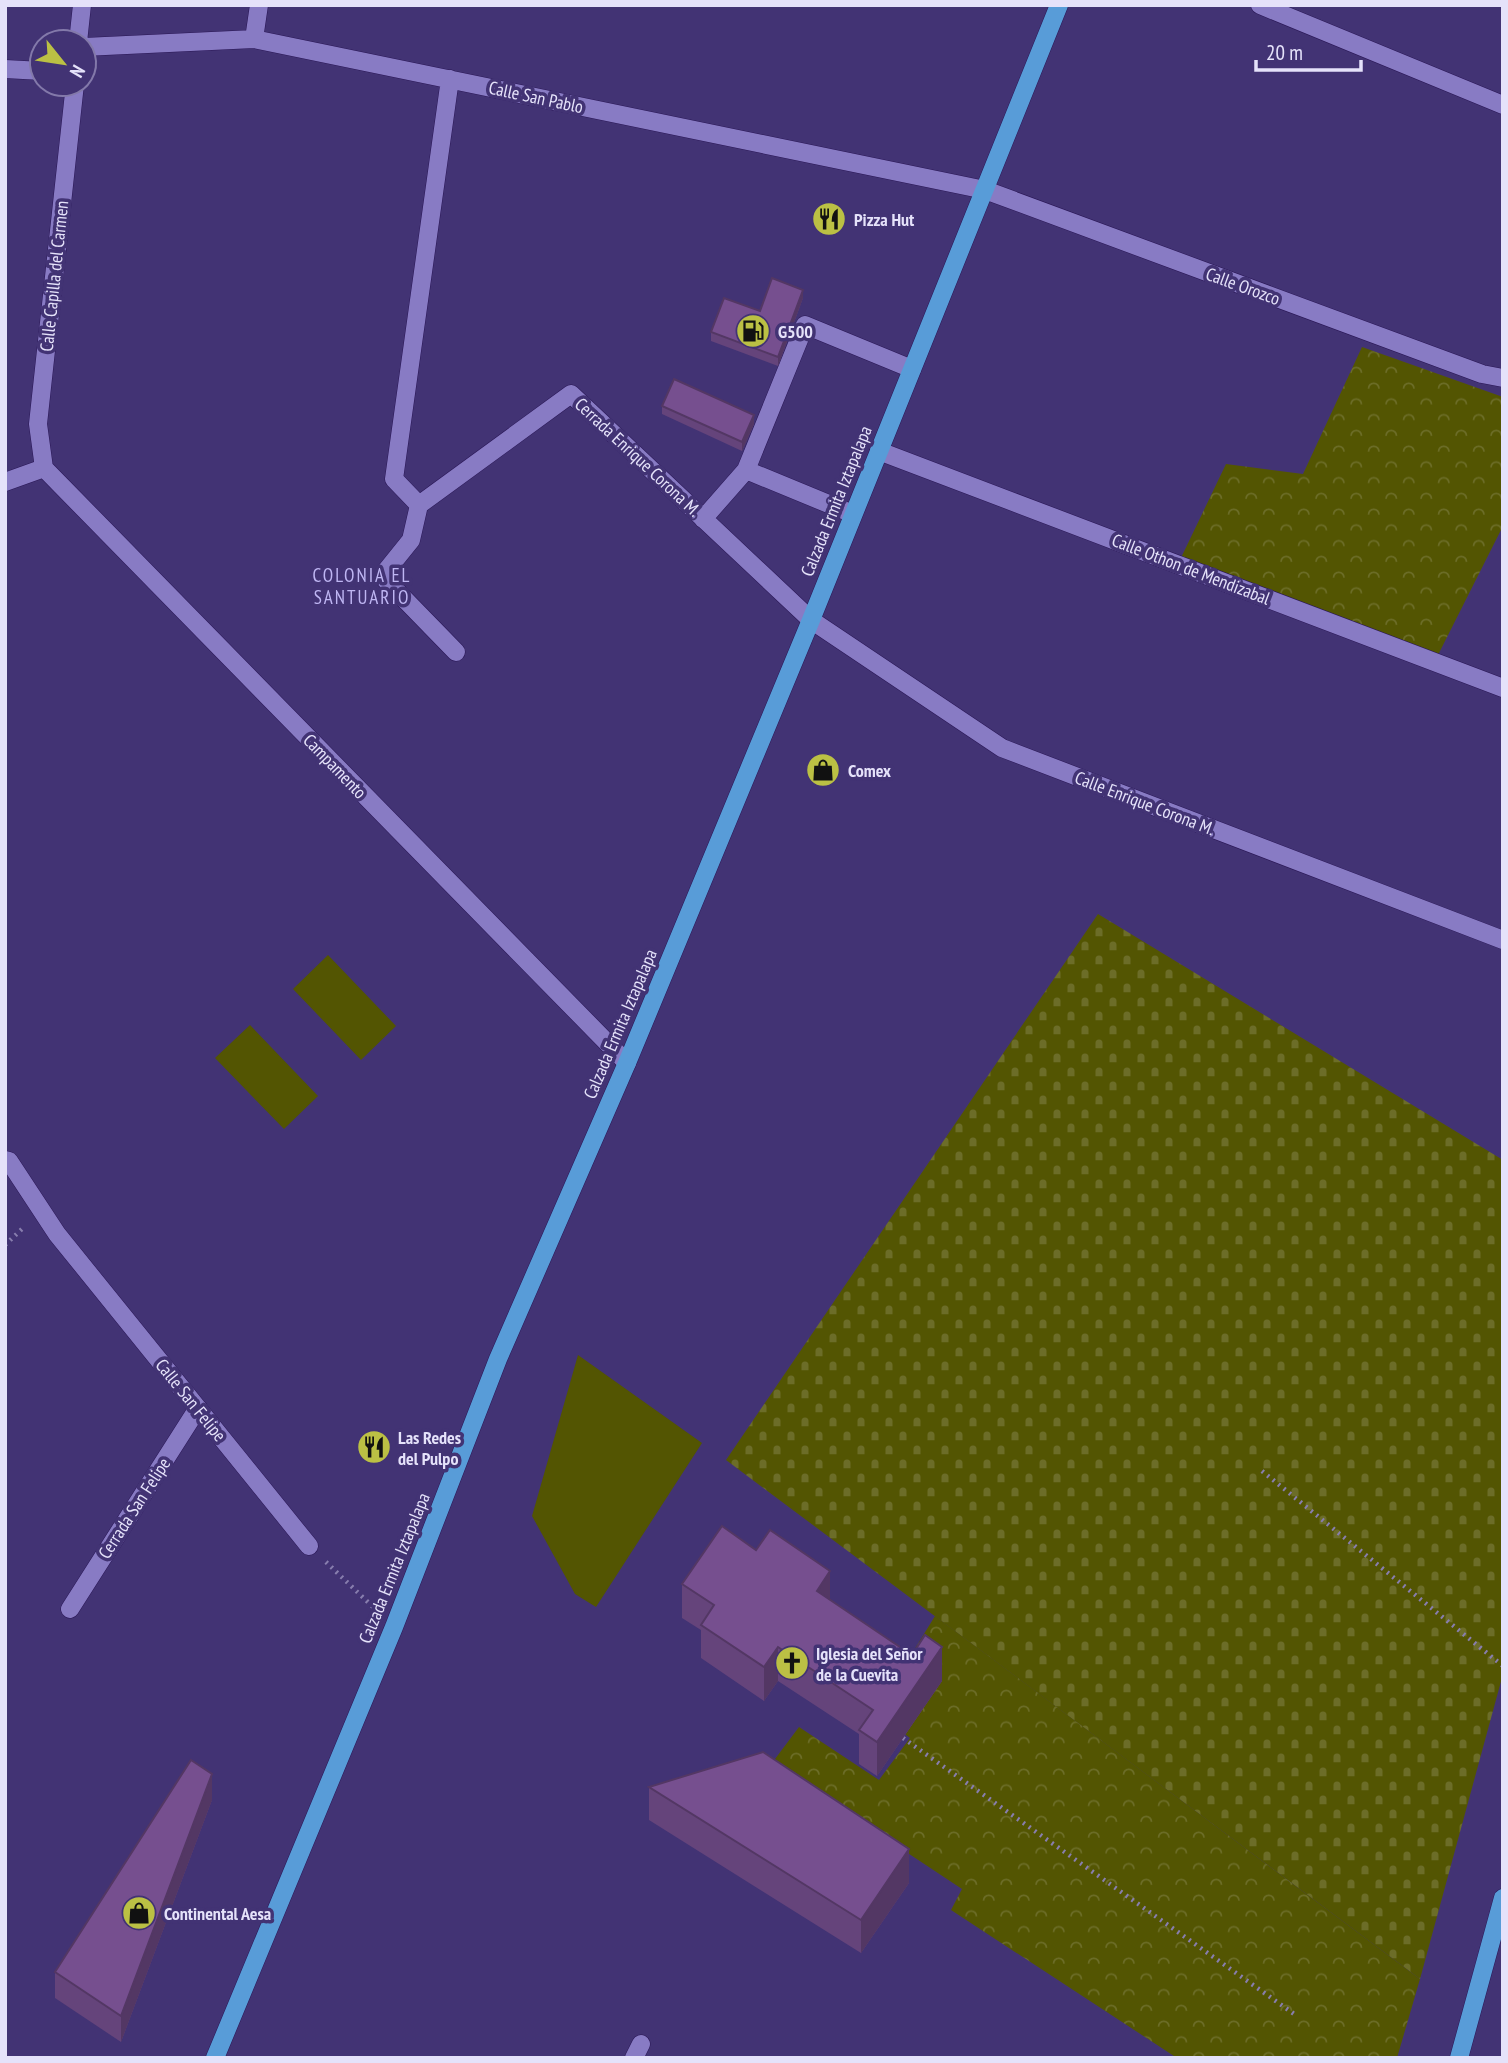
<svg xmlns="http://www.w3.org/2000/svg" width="1508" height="2063" font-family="'PT Sans Narrow',sans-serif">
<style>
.cemetery{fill:url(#cemetery-stones)}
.park{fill:url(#park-crowns)}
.garden{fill:#535502}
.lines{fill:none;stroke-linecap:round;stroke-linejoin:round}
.minor-casing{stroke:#2a1756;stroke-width:19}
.major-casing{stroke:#2a1756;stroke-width:19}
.path{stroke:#887eae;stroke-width:4.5;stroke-dasharray:2 5;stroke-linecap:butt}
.minor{stroke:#887bc4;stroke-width:18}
.major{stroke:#589cd8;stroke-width:18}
.wall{fill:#65447b}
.shaded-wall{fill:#533764}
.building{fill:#764f8f;stroke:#533764;stroke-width:2}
.labels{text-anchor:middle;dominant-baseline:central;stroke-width:7;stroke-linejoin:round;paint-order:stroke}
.street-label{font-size:18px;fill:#e5e2fa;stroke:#423374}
.poi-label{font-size:18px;font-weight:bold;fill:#e5e2fa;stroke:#423374;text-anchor:start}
.neighbourhood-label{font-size:19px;letter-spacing:2px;fill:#bfb6f3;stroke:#423374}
</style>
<defs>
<pattern id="cemetery-stones" width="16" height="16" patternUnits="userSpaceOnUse" patternTransform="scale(1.75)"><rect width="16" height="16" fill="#535502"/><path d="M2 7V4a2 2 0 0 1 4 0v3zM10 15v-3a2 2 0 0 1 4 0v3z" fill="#6c6d28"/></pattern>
<pattern id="park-crowns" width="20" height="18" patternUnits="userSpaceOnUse" patternTransform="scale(1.75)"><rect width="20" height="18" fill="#535502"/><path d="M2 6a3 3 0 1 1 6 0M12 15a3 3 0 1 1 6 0" fill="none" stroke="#6c6d28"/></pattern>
</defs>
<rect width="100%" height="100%" fill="#423374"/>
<path class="cemetery" d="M1098,914L1503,1160V1674L1420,1979L726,1460Z"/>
<path class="park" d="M1362,347L1503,397V526L1438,655L1179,562L1226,464L1303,474Z
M935,1616L1420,1979L1397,2058H1177L951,1910L962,1889L772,1763L799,1727L879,1780L910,1738L893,1725L908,1660Z"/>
<path class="garden" d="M328,955L396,1026L361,1060L293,989Z
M250,1025L318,1096L284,1129L215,1058Z
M578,1355L702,1443L596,1607L575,1594L532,1516Z"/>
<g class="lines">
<g class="minor-casing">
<path id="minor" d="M1260,5L1503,105
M254,39L259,5
M78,42L82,5
M84,47L254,39L985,190L1482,374L1503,378
M5,69L42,71
M879,451L1503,688
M44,468L627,1063
M44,468L38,424L75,84
M5,482L44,468
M419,505L394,479L450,79
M853,514L746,470L805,325L912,369
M703,519L746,470
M456,652L382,576L411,540L419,505L571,394L811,620L1002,748L1503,940
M5,1160L9,1161L57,1234L309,1546
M70,1609L198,1408
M634,2058L641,2044"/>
</g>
<g class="major-casing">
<path id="major" d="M215,2058L394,1627L498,1359L627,1063L811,620L1059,5
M1459,2058L1503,1898"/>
</g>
<path class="path" d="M5,1245L23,1228
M1262,1471L1503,1666
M326,1562L373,1607
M903,1738L1297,2016"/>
<use href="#minor" class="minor"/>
<use href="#major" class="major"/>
</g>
<path class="wall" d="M803,298L778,366L711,341V332L760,311Z
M662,406L754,424L742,451L662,414Z
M682,1584L830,1600L942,1681L877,1776L859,1764V1734L778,1681L764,1701L701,1658V1630L682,1618Z
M649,1787L909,1883L861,1953L649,1820Z
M212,1800L121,2042L55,1998V1972Z"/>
<path class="shaded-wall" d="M803,290V298L778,366V357Z
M754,415V424L742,451V442Z
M830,1571V1605L817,1591Z
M778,1647V1681L764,1701V1667Z
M942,1647V1681L877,1776V1742Z
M212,1774V1800L121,2042V2016Z
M909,1849V1883L861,1953V1920Z"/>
<path class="building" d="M772,278L803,290L778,357L711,332L724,298L760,311Z
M674,379L754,415L742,442L662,406Z
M722,1526L756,1550L770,1530L830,1571L817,1591L912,1655L925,1635L942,1647L877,1742L859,1730L873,1710L778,1647L764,1667L701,1625L714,1605L682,1584Z
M763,1752L909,1849L861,1920L649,1787Z
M191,1760L212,1774L121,2016L55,1972Z"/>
<defs>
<g id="restaurant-disc" transform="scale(1.75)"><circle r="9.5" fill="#bbc044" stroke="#423374"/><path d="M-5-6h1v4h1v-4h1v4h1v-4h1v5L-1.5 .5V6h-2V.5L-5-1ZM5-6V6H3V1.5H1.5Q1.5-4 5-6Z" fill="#111"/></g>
<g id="fuel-disc" transform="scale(1.75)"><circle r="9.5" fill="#bbc044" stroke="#423374"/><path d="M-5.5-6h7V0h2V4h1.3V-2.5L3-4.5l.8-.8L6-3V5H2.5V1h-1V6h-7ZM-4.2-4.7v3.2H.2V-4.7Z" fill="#111"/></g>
<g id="shop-disc" transform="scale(1.75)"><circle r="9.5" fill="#bbc044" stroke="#423374"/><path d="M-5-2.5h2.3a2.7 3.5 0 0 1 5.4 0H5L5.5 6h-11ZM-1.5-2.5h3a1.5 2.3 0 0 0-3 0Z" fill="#111"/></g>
<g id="church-disc" transform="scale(1.75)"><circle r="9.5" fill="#bbc044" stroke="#423374"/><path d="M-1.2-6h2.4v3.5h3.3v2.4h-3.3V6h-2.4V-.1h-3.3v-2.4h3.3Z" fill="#111"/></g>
</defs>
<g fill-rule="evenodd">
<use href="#restaurant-disc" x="829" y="219"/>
<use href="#fuel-disc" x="753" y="331"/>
<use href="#shop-disc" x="823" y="770"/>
<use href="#restaurant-disc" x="374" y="1447"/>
<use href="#church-disc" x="792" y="1663"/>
<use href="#shop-disc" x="139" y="1913"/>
</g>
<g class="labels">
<g class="street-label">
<text transform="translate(536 97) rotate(12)">Calle San Pablo</text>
<text transform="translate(54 276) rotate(-84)">Calle Capilla del Carmen</text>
<text transform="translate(1243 286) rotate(20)">Calle Orozco</text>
<text transform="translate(638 457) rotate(43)">Cerrada Enrique Corona M.</text>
<text transform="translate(836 501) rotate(-68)">Calzada Ermita Iztapalapa</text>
<text transform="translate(1191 569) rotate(21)">Calle Othon de Mendizabal</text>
<text transform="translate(335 766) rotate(46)">Campamento</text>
<text transform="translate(1145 803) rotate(21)">Calle Enrique Corona M.</text>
<text transform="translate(620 1024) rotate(-67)">Calzada Ermita Iztapalapa</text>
<text transform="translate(191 1400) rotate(51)">Calle San Felipe</text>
<text transform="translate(134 1508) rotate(-57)">Cerrada San Felipe</text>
<text transform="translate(394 1568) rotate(-68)">Calzada Ermita Iztapalapa</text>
</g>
<g class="poi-label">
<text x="854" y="219">Pizza Hut</text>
<text x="778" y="331">G500</text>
<text x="848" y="770">Comex</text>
<text x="398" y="1437">Las Redes<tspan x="398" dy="21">del Pulpo</tspan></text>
<text x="816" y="1653">Iglesia del Señor<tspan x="816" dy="21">de la Cuevita</tspan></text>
<text x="164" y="1913">Continental Aesa</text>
</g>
<g class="neighbourhood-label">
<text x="362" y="575">COLONIA EL<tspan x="362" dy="22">SANTUARIO</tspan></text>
</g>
</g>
<rect width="1508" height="2063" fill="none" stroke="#e5e2fa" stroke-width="14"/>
<g transform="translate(63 63) rotate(120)"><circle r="33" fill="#423374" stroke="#8379aa" stroke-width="2"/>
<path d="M0-5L12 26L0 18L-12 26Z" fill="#bbc044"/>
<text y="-10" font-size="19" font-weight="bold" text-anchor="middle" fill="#e5e2fa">N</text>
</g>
<path d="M1256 60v10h105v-10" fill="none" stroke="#e5e2fa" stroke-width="3.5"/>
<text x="1266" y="60" font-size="21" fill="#e5e2fa" stroke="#423374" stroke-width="5" paint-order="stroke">20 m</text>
</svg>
